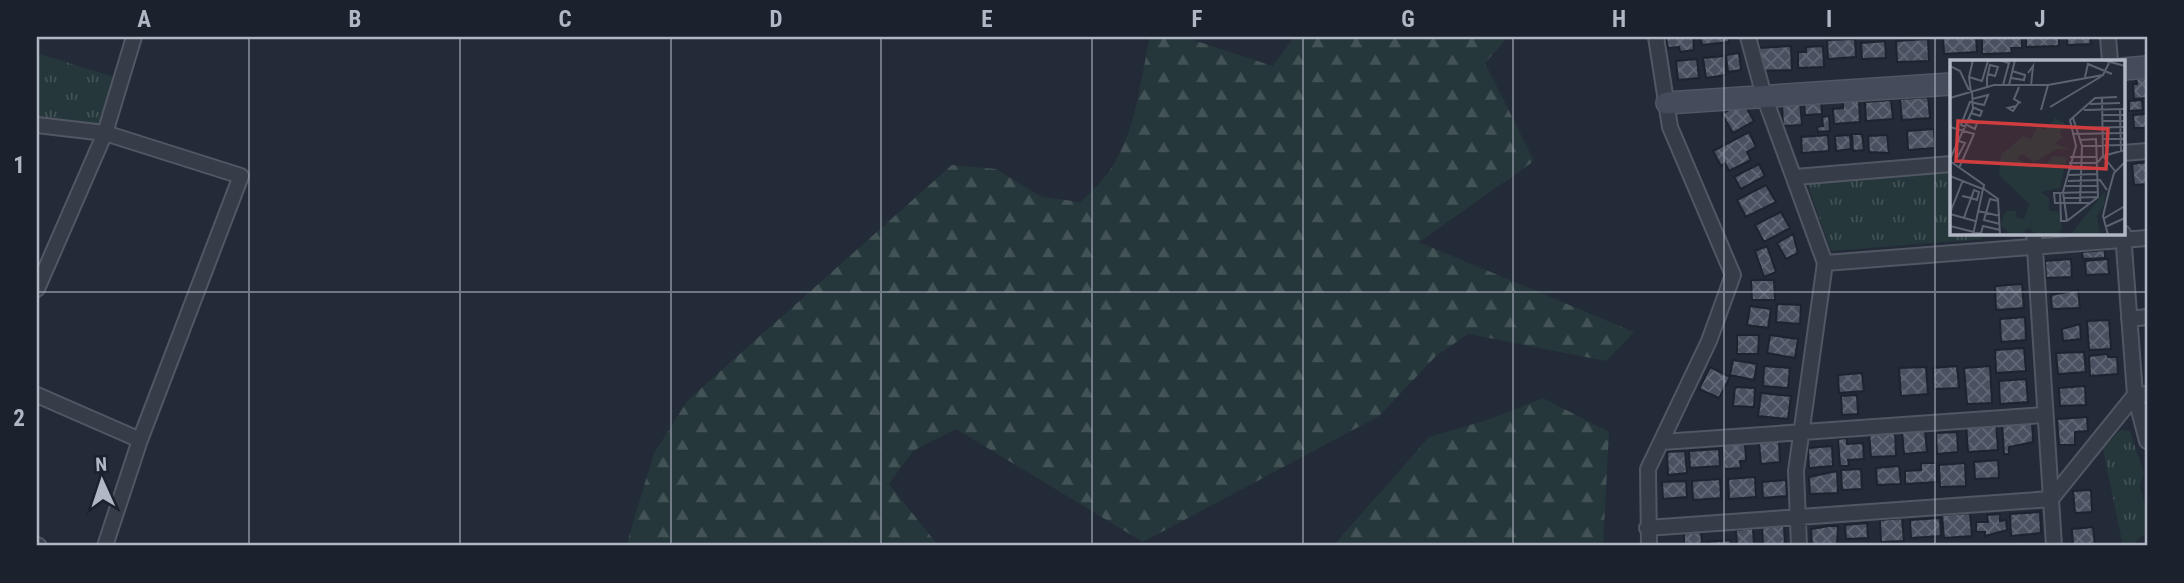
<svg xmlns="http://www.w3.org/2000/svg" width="2184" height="583" font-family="'Roboto Condensed',sans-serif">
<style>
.forest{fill:url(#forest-firs)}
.park{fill:url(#park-tufts)}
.building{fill:url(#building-cross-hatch);stroke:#1d232f;stroke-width:2}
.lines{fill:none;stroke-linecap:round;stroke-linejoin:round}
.street-casing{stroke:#515763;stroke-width:18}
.secondary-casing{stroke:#515763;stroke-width:24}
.street{stroke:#363c48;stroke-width:14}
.secondary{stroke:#444b5b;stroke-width:21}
.grid{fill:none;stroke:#b1b7c4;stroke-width:2;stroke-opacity:0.55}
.inset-road{fill:none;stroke:#5c6270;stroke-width:2}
.view{fill:#d03d3f;fill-opacity:0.15;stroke:#d03d3f;stroke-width:3.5}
.inset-edge{fill:none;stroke:#b1b7c4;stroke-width:3.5}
.neatline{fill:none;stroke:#b1b7c4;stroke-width:2.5}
.grid-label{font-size:23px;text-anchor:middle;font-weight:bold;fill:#b1b7c4}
</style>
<defs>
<pattern id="forest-firs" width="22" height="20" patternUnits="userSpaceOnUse" patternTransform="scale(1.75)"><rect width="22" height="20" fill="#25373a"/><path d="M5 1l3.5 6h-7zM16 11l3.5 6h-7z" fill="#425255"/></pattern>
<pattern id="park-tufts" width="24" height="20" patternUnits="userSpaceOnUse" patternTransform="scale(1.75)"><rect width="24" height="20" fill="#25373a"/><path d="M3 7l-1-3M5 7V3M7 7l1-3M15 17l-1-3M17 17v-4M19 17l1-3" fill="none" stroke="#425255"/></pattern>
<pattern id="building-cross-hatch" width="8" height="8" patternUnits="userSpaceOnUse" patternTransform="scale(1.75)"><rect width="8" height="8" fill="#495060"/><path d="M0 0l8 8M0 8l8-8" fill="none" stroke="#616775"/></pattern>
</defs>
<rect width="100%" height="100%" fill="#232a38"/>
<path class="forest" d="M1150,37H1184L1273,66L1294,37H1508L1485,63L1534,161L1419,242L1634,332L1606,361L1468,334L1436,356L1379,416L1143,542L956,429L913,451L889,484L937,544L943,546H626L654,453L688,400L952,165L996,169L1042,197L1080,202C1135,158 1136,101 1150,37Z
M1543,398L1609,432L1603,546H1333L1429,437L1487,420Z"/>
<path class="park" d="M37,53L117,78L101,127L37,118Z
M1951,170V233H1981L1982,239L1831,251L1807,183Z
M2120,430L2130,431L2144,473L2140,486L2147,514V532L2131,546H2123L2103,449Z"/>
<path class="building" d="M1666,37H1693L1694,50L1680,52L1679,47L1668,48Z
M1700,37H1729V42L1702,45Z
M1943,37H1976L1977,52L1944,54Z
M1982,37H2022V48H2011L2012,53L1982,54Z
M2026,37H2059V46L2026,47Z
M2067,37H2090L2091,44L2067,45Z
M1855,39L1856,57L1828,59L1827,40Z
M1928,39L1929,61L1897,62L1896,41Z
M1885,41L1886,58L1862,59L1861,43Z
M1791,46L1792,70L1759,71L1758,48Z
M1823,46L1824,67L1798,68V52H1806V47Z
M1739,53L1741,70L1728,72L1726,55Z
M1724,56L1726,75L1706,78L1703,58Z
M1697,59L1699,78L1678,80L1676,61Z
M2147,77V98L2134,99L2133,84H2137L2136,78Z
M1928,97L1930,118L1902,120L1900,99Z
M1821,100L1822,114L1805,115L1804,101Z
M1859,100L1860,122L1834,124L1833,109L1843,108V102Z
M1891,100L1893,119L1866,121L1865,102Z
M2142,100L2143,110L2129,111V101Z
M1743,102L1754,121L1733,133L1722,114Z
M1800,102L1802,125L1783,126L1782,103Z
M2147,107V128H2134L2133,115L2147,114Z
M1829,116L1830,131L1818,132L1817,127L1823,126L1822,117Z
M1934,129L1935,148L1908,150L1907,131Z
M1749,132L1756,147L1747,152L1751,160L1729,171L1725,163L1721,166L1713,151Z
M1852,134H1862L1864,150L1853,151Z
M1828,135L1829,151L1802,153L1801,137Z
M1850,135L1851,149L1836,151L1835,136Z
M1887,135L1889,153L1869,152L1868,136Z
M2147,162V184L2134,185L2132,164Z
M1759,164L1765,176L1741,189L1734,177Z
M1766,185L1776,202L1746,217L1737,200Z
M1781,212L1790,228L1764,242L1755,225Z
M1793,234L1798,253L1786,259L1777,243Z
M1767,246L1776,272L1764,277L1755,251Z
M2105,250V258L2083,259L2082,252Z
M2071,259L2072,277L2046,278L2045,261Z
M2108,259L2109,274L2086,275L2085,261Z
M1751,280H1774L1775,300H1752Z
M2022,284L2024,308L1996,310L1995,286Z
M2078,290L2080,308L2052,309L2051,295Z
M1777,304L1801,305L1800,324L1776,322Z
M1750,306L1771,309L1768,328L1747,325Z
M2025,317L2026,340L2001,342L2000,319Z
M2109,320L2111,349L2089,350L2087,321Z
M2080,324L2081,339L2063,341L2062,329Z
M1737,335H1759L1758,354H1737Z
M1770,335L1798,339L1795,358L1767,353Z
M2024,348L2026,371L1996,373L1995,350Z
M2084,352L2086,372L2058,374L2056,353Z
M2107,354L2108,357H2117L2118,374L2090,376L2089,356Z
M1733,360L1757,364L1754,380L1730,375Z
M1764,366L1790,368L1788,388L1763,386Z
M1957,366L1959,388L1934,389L1933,368Z
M1990,366L1992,403L1967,404L1964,368Z
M1710,367L1730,377L1719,398L1699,389Z
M1926,367L1928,394L1901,396L1899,368Z
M1862,373L1864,391L1839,393L1838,375Z
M2026,379L2028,402L2000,404L1999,381Z
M2085,386L2086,405L2060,406L2059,388Z
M1735,387L1755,388L1754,407L1733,406Z
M1761,393L1791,396L1788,419L1758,416Z
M1857,395L1858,414L1842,415L1841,396Z
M2087,417L2088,431L2075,432V445H2059L2057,419Z
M2032,421L2033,442L2009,447V454H2004L2002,423Z
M1996,422L1998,450L1968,452L1966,424Z
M1895,430L1896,456L1871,457L1869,432Z
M1925,430L1927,452L1904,454L1902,431Z
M1957,432L1958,452L1937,454L1936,433Z
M1847,438V444L1863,443L1864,459L1848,460L1849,466H1840L1838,439Z
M1779,441L1780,462L1761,464L1759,443Z
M1745,443L1746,461H1740L1741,468L1724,469L1722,445Z
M1832,446L1833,466L1809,468L1808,448Z
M1719,449L1720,466L1690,468L1689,451Z
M1685,451L1687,473L1668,475L1667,452Z
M1998,460L1999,478L1975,479L1974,462Z
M1921,463H1936L1937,482L1905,484V471L1921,470Z
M1965,463L1966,486L1940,487L1939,465Z
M1899,466L1901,484L1877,485L1876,468Z
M1861,469L1862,489L1842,490L1841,470Z
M1837,471L1838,493L1810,494L1809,477Z
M1755,477L1756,497L1729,499L1728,479Z
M1720,479L1721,498L1693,500L1692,481Z
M1786,480L1787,496L1763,498L1762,482Z
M1686,481L1687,497L1663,499L1662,482Z
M2091,490L2092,512L2075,513L2073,491Z
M2040,512L2041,533L2011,536L2010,514Z
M1970,513L1972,536L1944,538L1942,515Z
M2000,514V521L2006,520L2007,530L1985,536V532H1976V522H1988L1987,515Z
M1902,518L1904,541L1881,542L1880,520Z
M1940,518L1941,536L1911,538L1910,520Z
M1867,523L1868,538L1846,539L1845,525Z
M1784,525L1785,546H1763L1762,526Z
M1829,526H1838L1837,544L1812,545L1811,529Z
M2093,527L2095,546H2073L2072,529Z
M1753,528L1754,546H1737L1736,530Z
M1701,532L1702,543H1706V546H1684V533Z
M1731,540V546H1709L1708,542Z"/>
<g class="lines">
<g class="street-casing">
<path id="street" d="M1748,37L1764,96L1825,263L1796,471L1799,546
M2108,37L2110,61
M37,125L105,133L241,176L140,440L105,546
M2123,153L2147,151
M1795,177L1951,164
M2034,233L2054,546
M2123,233L2135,395L2147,441
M1825,263L2147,238
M37,289L105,133L134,37
M2129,319L2147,317
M37,395L140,440
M1662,442L2044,415
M1647,528L2051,499L2135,395L2147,394
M37,545L39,546
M1649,546L1648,469L1709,341L1733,275L1670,127L1656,37"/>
</g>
<g class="secondary-casing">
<path id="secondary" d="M2123,69L2147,67
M1667,103L1951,84"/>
</g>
<use href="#street" class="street"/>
<use href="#secondary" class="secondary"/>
</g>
<path class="grid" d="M249,37V546M460,37V546M671,37V546M881,37V546M1092,37V546M1303,37V546M1513,37V546M1724,37V546M1935,37V546M37,292H2147"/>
<g transform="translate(1950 60)">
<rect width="175" height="175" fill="#232a38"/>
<path d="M105,58L116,64L110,71L112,78L105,83L119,90L107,89L84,102L72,94L67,98L82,107L94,106L104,96L117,97L110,128L91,132L99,138V150L109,152L112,168L108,175H87L79,168L74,171L77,175H61L51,166L53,156L57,151H66L67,158L74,159L79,144L49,115L51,95L73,76L81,79L87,67L95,70ZM155,131L154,145L147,156L150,175H120Z" fill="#25373a"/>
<path class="inset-road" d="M49,0L59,3L53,25M153,0L175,6M0,6L10,11L19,30M78,13L83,6L81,26M19,17L32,21L38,1L47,0M135,17L138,4L162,14M61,18L74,20L75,15L62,11M59,25L65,0M37,27V18L40,5L48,7L45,16L38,14M69,27L64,39L71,43M21,33L19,17L23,0M0,38L44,25H98L153,15L159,3M152,38L153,96L165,111M140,44L170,43M66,46L58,48L63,51L69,42M100,47L152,16M170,49L171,92M91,50L98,25M134,50L175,49M21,53L30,56L32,51L22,47M152,55H175M123,58L132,86L130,144M152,61H175M17,65L25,69L27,63L19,59M0,67L24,74L9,108M16,67L11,65L20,42L34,45L38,35L22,39M127,68L175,67M122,74L175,73M153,79H175M132,86L175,85M120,97H146M7,98L15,83L9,81M0,99L23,49L22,32M0,101L34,125L33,130M119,103H147L153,96L175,90M119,109H147M119,115L147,114M0,116L33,129L23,175M118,121L150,120L157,130M115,126H147M34,129L48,139L50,175M110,133L111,161H117M12,136L21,138L27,140L29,132L24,130L22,136L21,138L19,144L17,149L14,158M114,138L147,137M48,141L40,139L34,160L50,164M141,143H105L104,133L147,132M28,151L50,156M0,153L13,120M0,154L25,161M153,159L175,146M117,161L113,132L126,86L120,60L145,38L167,37M117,161L148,137L146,79L130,80M0,166L36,175M155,167L175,158M31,173L33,166L50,170M158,175L153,156L159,131L164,113L175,102"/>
<path class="view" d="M8,61L158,69L156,109L6,101Z"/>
<rect width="175" height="175" class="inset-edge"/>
</g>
<rect width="2184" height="583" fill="none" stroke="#1b212d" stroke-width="77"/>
<g transform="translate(102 481) rotate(357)" stroke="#1b212d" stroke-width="5" paint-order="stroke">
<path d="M0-5L12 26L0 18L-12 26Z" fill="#b1b7c4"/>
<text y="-10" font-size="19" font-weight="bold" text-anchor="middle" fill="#b1b7c4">N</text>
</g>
<rect x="38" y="38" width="2108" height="506" class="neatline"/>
<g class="grid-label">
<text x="144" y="27">A</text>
<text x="355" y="27">B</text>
<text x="565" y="27">C</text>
<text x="776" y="27">D</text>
<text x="987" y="27">E</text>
<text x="1197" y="27">F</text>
<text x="1408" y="27">G</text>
<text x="1619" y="27">H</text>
<text x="1829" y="27">I</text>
<text x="2040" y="27">J</text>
<text x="19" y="173">1</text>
<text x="19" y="426">2</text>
</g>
</svg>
